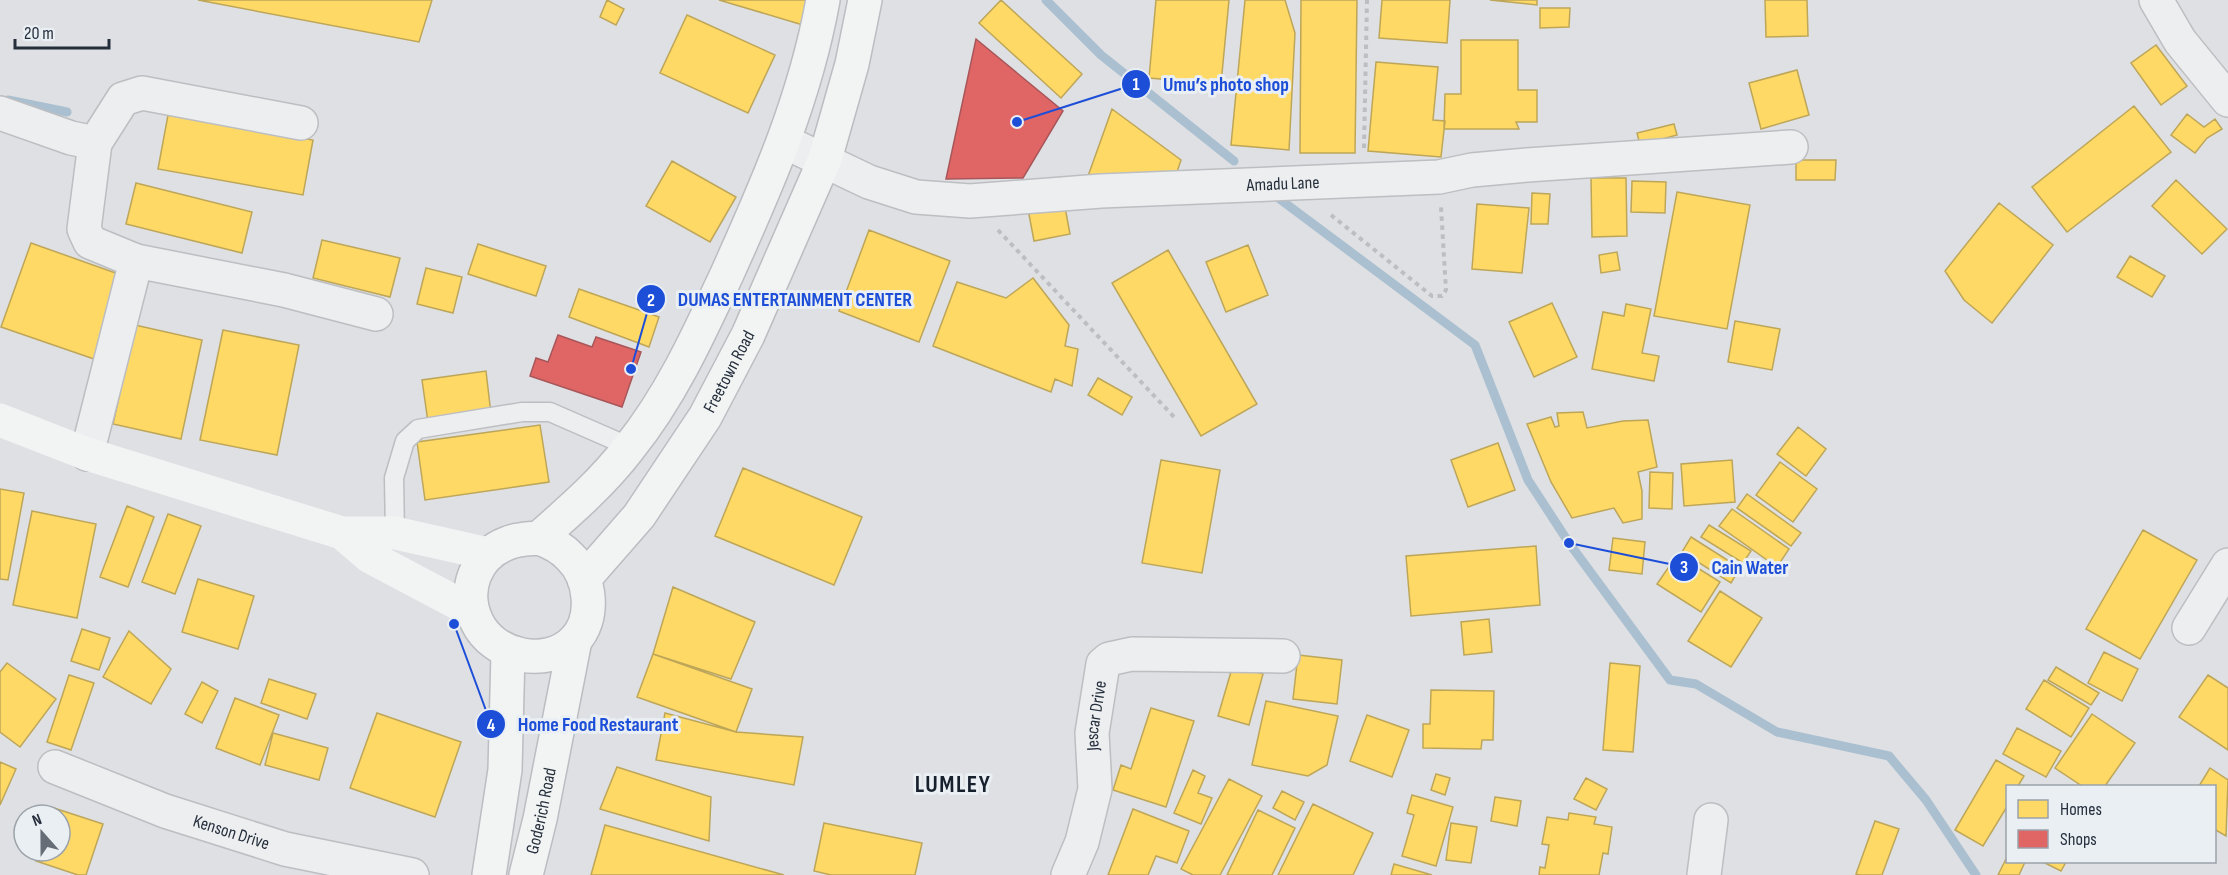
<svg xmlns="http://www.w3.org/2000/svg" width="2228" height="875" font-family="'Sofia Sans Condensed',sans-serif">
<style>
.homes{fill:#ffd966;stroke:#bea659;stroke-width:1.5}
.shops{fill:#e06666;stroke:#a85659;stroke-width:1.5}
.lines{fill:none;stroke-linecap:round;stroke-linejoin:round}
.stream{stroke:#aabfd0;stroke-width:9}
.service-casing{stroke:#bcbec1;stroke-width:21}
.minor-casing{stroke:#bcbec1;stroke-width:36}
.primary-casing{stroke:#babdc1;stroke-width:36}
.path{stroke:#bcbfc2;stroke-width:4;stroke-dasharray:4.5 4.5;stroke-linecap:butt}
.service{stroke:#edeef0;stroke-width:18}
.minor{stroke:#edeef0;stroke-width:33}
.secondary{stroke:#f2f4f4;stroke-width:33}
.primary{stroke:#f2f4f4;stroke-width:33}
.labels{text-anchor:middle;dominant-baseline:central;stroke-width:6;stroke-linejoin:round;paint-order:stroke}
.street-label{font-size:18px;fill:#252f3c;stroke:#eaeff4}
.district-label{font-size:24px;font-weight:bold;letter-spacing:1.5px;fill:#17202d;stroke:#eaeff4}
.leader{fill:none;stroke:#1d4ed8;stroke-width:2}
.callout-dot{fill:#1d4ed8;stroke:#eaeff4;stroke-width:2}
.mark-label{font-size:18px;text-anchor:middle;font-weight:bold;fill:#fff}
.callout-label{font-size:20px;text-anchor:middle;font-weight:bold;fill:#1d4ed8;stroke:#eaeff4;stroke-width:6;stroke-linejoin:round;paint-order:stroke}
</style>
<rect width="100%" height="100%" fill="#dee0e3"/>
<path class="homes" d="M198,0H432L419,42Z
M607,0L624,9L616,25L600,17Z
M719,0H811L803,25Z
M1001,0L1082,74L1061,98L979,23Z
M1156,0H1229L1221,84L1149,78Z
M1245,0H1285L1295,33L1289,150L1231,145Z
M1301,0H1357L1355,153H1300Z
M1382,0H1450L1447,43L1379,38Z
M1490,0H1537V5Z
M1765,0H1807L1808,36L1766,37Z
M1540,8H1570L1569,27L1540,28Z
M687,15L775,55L748,113L660,73Z
M1461,40H1518V90H1537V122H1516L1519,129H1444L1445,94H1461Z
M2156,45L2187,86L2161,105L2131,63Z
M1376,62L1438,67L1433,120L1445,121L1441,157L1368,151Z
M1797,70L1809,115L1761,129L1749,83Z
M2134,106L2171,152L2067,232L2032,187Z
M1112,109L1181,160L1173,184L1087,179Z
M2187,114L2204,127L2215,119L2222,129L2207,138L2195,153L2171,135Z
M168,115L313,140L303,195L158,169Z
M1674,124L1677,135L1640,145L1637,133Z
M1796,160H1836L1835,180H1796Z
M672,161L736,197L710,242L646,206Z
M1591,178H1626L1627,236L1592,237Z
M2176,180L2227,229L2202,254L2152,206Z
M1632,181L1666,182L1665,213L1631,212Z
M136,183L252,212L242,253L126,224Z
M1677,192L1750,205L1727,329L1654,316Z
M1532,193L1550,194L1548,224H1531Z
M1064,202L1070,234L1034,241L1028,209Z
M1999,203L2053,245L1992,323L1964,300L1945,271Z
M1477,204L1529,208L1522,273L1472,269Z
M869,230L950,261L919,342L839,311Z
M322,240L400,258L390,297L313,278Z
M31,243L124,276L94,359L1,327Z
M478,244L546,266L536,296L468,274Z
M1248,245L1268,295L1226,312L1206,262Z
M1168,250L1257,404L1201,436L1112,283Z
M1617,252L1620,270L1601,273L1599,255Z
M2130,256L2165,276L2152,297L2117,277Z
M426,268L462,277L453,313L417,304Z
M1033,278L1069,325L1065,346L1078,349L1072,386L1055,379L1051,392L933,346L957,282L1006,298Z
M579,289L659,317L649,347L569,317Z
M1552,303L1577,357L1534,377L1509,322Z
M1626,304L1651,309L1642,353L1659,356L1654,381L1592,369L1603,312L1624,316Z
M1735,321L1780,329L1772,370L1728,362Z
M135,325L202,340L181,439L113,424Z
M223,330L299,345L277,455L200,440Z
M486,371L491,414L428,422L422,380Z
M1098,378L1132,397L1122,415L1088,395Z
M1583,412L1587,428L1623,421L1648,420L1657,467L1638,472L1642,491V519L1623,523L1614,508L1572,518L1551,482L1527,424L1551,417L1555,427L1559,426L1557,413Z
M540,425L549,482L425,500L417,442Z
M1798,427L1826,449L1806,476L1777,454Z
M1498,443L1515,490L1468,507L1451,460Z
M1161,460L1220,470L1202,573L1142,563Z
M1732,460L1735,502L1684,506L1681,464Z
M1780,462L1817,489L1793,522L1756,495Z
M743,468L862,517L834,585L715,536Z
M1650,472L1673,473L1672,509L1649,508Z
M0,489L24,493L8,580L0,579Z
M1747,494L1801,533L1791,546L1737,508Z
M127,506L154,517L128,587L100,577Z
M1732,509L1789,549L1777,567L1719,526Z
M32,511L96,524L77,618L13,605Z
M168,514L201,526L175,594L142,582Z
M1709,525L1751,551L1743,563L1701,537Z
M2143,530L2197,560L2140,659L2086,629Z
M1691,537L1740,568L1731,583L1682,552Z
M1613,538L1645,542L1642,574L1609,570Z
M1536,546L1540,605L1411,616L1406,556Z
M1677,555L1720,582L1701,612L1657,584Z
M198,579L254,596L238,649L182,632Z
M673,587L755,622L731,679L653,654Z
M1720,591L1762,618L1731,667L1688,641Z
M1489,619L1492,652L1464,655L1461,622Z
M82,629L110,638L99,670L71,661Z
M129,631L171,669L151,704L103,677Z
M2104,652L2138,669L2122,701L2088,683Z
M653,654L752,689L736,732L637,697Z
M1298,655L1342,660L1337,704L1293,699Z
M7,663L56,699L20,747L0,732V672Z
M1610,663L1640,666L1633,752L1603,750Z
M1233,665L1263,674L1249,725L1218,716Z
M2056,667L2099,693L2091,705L2048,680Z
M69,675L94,683L71,750L47,742Z
M2208,675L2228,688V750L2179,717Z
M269,679L316,694L307,719L261,703Z
M2044,680L2089,708L2071,737L2026,709Z
M202,682L218,691L202,723L185,714Z
M1431,690L1494,691L1493,740H1482L1481,749L1423,748V724H1430Z
M235,698L279,715L260,765L216,748Z
M1266,701L1338,716L1327,765L1308,776L1252,765Z
M1151,708L1194,721L1166,807L1113,790L1121,765L1131,769Z
M377,713L461,742L435,817L350,788Z
M665,713L736,732L803,737L794,785L656,760Z
M2092,714L2135,743L2105,786H2082L2055,768Z
M1367,715L1409,730L1392,777L1350,761Z
M2017,728L2061,751L2046,777L2003,754Z
M273,733L328,748L319,780L265,765Z
M1996,760L2024,776L2018,786H2008V805L1983,846L1955,830Z
M0,762L16,769L0,805Z
M617,767L711,797L709,841L600,809Z
M2210,768L2228,780L2226,836L2214,829V786H2199Z
M1193,770L1205,776L1198,793L1212,798L1201,824L1174,813Z
M1436,774L1450,778L1445,795L1431,790Z
M1586,778L1607,789L1596,810L1574,799Z
M1229,779L1262,796L1220,875H1193L1181,869Z
M1282,791L1304,802L1295,820L1273,808Z
M1412,795L1453,807L1436,866L1402,856L1414,815L1407,813Z
M1495,797L1521,801L1517,826L1491,821Z
M1313,804L1373,833L1353,875H1278Z
M54,808L103,824L86,875H78L36,861L39,851H60V815H51Z
M1133,809L1189,831L1177,863L1156,856L1148,875H1108Z
M1258,810L1295,828L1272,875H1227Z
M1569,813L1596,817L1594,824L1612,827L1608,854L1603,853L1599,875H1539L1540,867L1545,868L1549,845L1542,844L1547,817L1568,820Z
M1875,821L1899,829L1882,875H1860L1856,874Z
M824,823L922,843L915,875H831L814,871Z
M1451,823L1477,827L1471,863L1446,860Z
M605,825L784,875H591Z
M2008,855V862H2025L2019,875H1998Z
M2043,862H2066L2061,871Z
M1394,864L1432,875H1391Z"/>
<path class="shops" d="M976,39L1063,111L1023,178L946,179Z
M558,335L592,347L596,337L641,352L622,407L530,376L536,358L548,362Z"/>
<g class="lines">
<path class="stream" d="M1046,0L1101,55L1234,161
M8,100L67,112
M1277,197L1475,345L1528,480L1569,543L1670,680L1696,684L1777,732L1889,756L1926,800L1976,875"/>
<g class="service-casing">
<path id="service" d="M395,533L394,478L405,441L418,429L522,412H550L630,447"/>
</g>
<g class="minor-casing">
<g id="minor">
<path d="M2156,0L2180,41L2228,100"/>
<path d="M0,113L71,138L95,143L123,99L142,93L301,123"/>
<path id="s1" d="M785,142L869,182L916,197L970,201L1101,191L1439,177L1472,170L1527,165L1791,147"/>
<path d="M95,143L84,229L90,242L136,261"/>
<path d="M87,454L136,261L284,290L376,314"/>
<path d="M2189,628L2228,565"/>
<path id="s2" d="M55,767L165,811L285,849L412,875"/>
<path id="s3" d="M1068,875L1082,842L1095,789L1092,733L1103,664L1109,659L1132,654L1283,656"/>
<path d="M1704,875L1711,820"/>
</g>
</g>
<g class="primary-casing">
<g id="primary">
<path d="M539,538C572,509 603,482 629,448C671,396 699,334 727,274C768,183 805,99 823,0"/>
<path d="M539,538C550,542 562,548 570,557C591,577 596,619 574,641C546,669 493,656 477,622C462,591 475,555 508,543C517,539 529,539 539,538Z"/>
<path id="s4" d="M584,579L639,516L705,417L748,335L825,159L852,64L865,0"/>
<path d="M489,875L505,770L508,653"/>
<path id="s5" d="M526,875L540,819L575,640"/>
</g>
</g>
<path class="path" d="M1364,148L1367,0
M1331,215L1432,296H1442L1446,290L1441,207
M998,230L1175,418"/>
<use href="#service" class="service"/>
<use href="#minor" class="minor"/>
<path class="secondary" d="M0,420L87,454L342,533H395L489,554
M342,533L370,557L472,611"/>
<use href="#primary" class="primary"/>
</g>
<g class="labels">
<g class="street-label">
<text stroke="none"><textPath href="#s1" startOffset="510">Amadu Lane</textPath></text>
<text stroke="none"><textPath href="#s4" startOffset="254">Freetown Road</textPath></text>
<text stroke="none"><textPath href="#s3" startOffset="164">Jescar Drive</textPath></text>
<text stroke="none"><textPath href="#s5" startOffset="66">Goderich Road</textPath></text>
<text stroke="none"><textPath href="#s2" startOffset="188">Kenson Drive</textPath></text>
</g>
<g class="district-label">
<text x="953" y="784">LUMLEY</text>
</g>
</g>
<path class="leader" d="M1017 122L1136 84M631 369L651 299M1569 543L1684 567M454 624L491 724"/>
<g class="callout-dot">
<circle cx="1017" cy="122" r="6"/>
<circle cx="631" cy="369" r="6"/>
<circle cx="1569" cy="543" r="6"/>
<circle cx="454" cy="624" r="6"/>
<circle cx="1136" cy="84" r="15"/>
<circle cx="651" cy="299" r="15"/>
<circle cx="1684" cy="567" r="15"/>
<circle cx="491" cy="724" r="15"/>
</g>
<g class="mark-label">
<text x="1136" y="90">1</text>
<text x="651" y="306">2</text>
<text x="1684" y="573">3</text>
<text x="491" y="731">4</text>
</g>
<g class="callout-label">
<text x="1226" y="91">Umu’s photo shop</text>
<text x="795" y="306">DUMAS ENTERTAINMENT CENTER</text>
<text x="1750" y="574">Cain Water</text>
<text x="598" y="731">Home Food Restaurant</text>
</g>
<rect x="2006" y="785" width="210" height="78" fill="#eaeff4" stroke="#9ba2aa" stroke-width="1.5"/>
<rect x="2018" y="800" width="30" height="18" fill="#ffd966" stroke="#9ba2aa" stroke-width="1.5"/>
<text x="2060" y="815" font-size="18" fill="#252f3c">Homes</text>
<rect x="2018" y="830" width="30" height="18" fill="#e06666" stroke="#9ba2aa" stroke-width="1.5"/>
<text x="2060" y="845" font-size="18" fill="#252f3c">Shops</text>
<g transform="translate(42 833) rotate(339)"><circle r="28" fill="#eaeff4" stroke="#9ba2aa" stroke-width="1.5"/>
<path d="M0-4.5L10 22L0 15L-10 22Z" fill="#666d76"/>
<text y="-9" font-size="16" font-weight="bold" text-anchor="middle" fill="#252f3c">N</text>
</g>
<path d="M15 39v9h94v-9" fill="none" stroke="#252f3c" stroke-width="3"/>
<text x="24" y="39" font-size="18" fill="#252f3c" stroke="#eaeff4" stroke-width="4.5" paint-order="stroke">20 m</text>
</svg>
